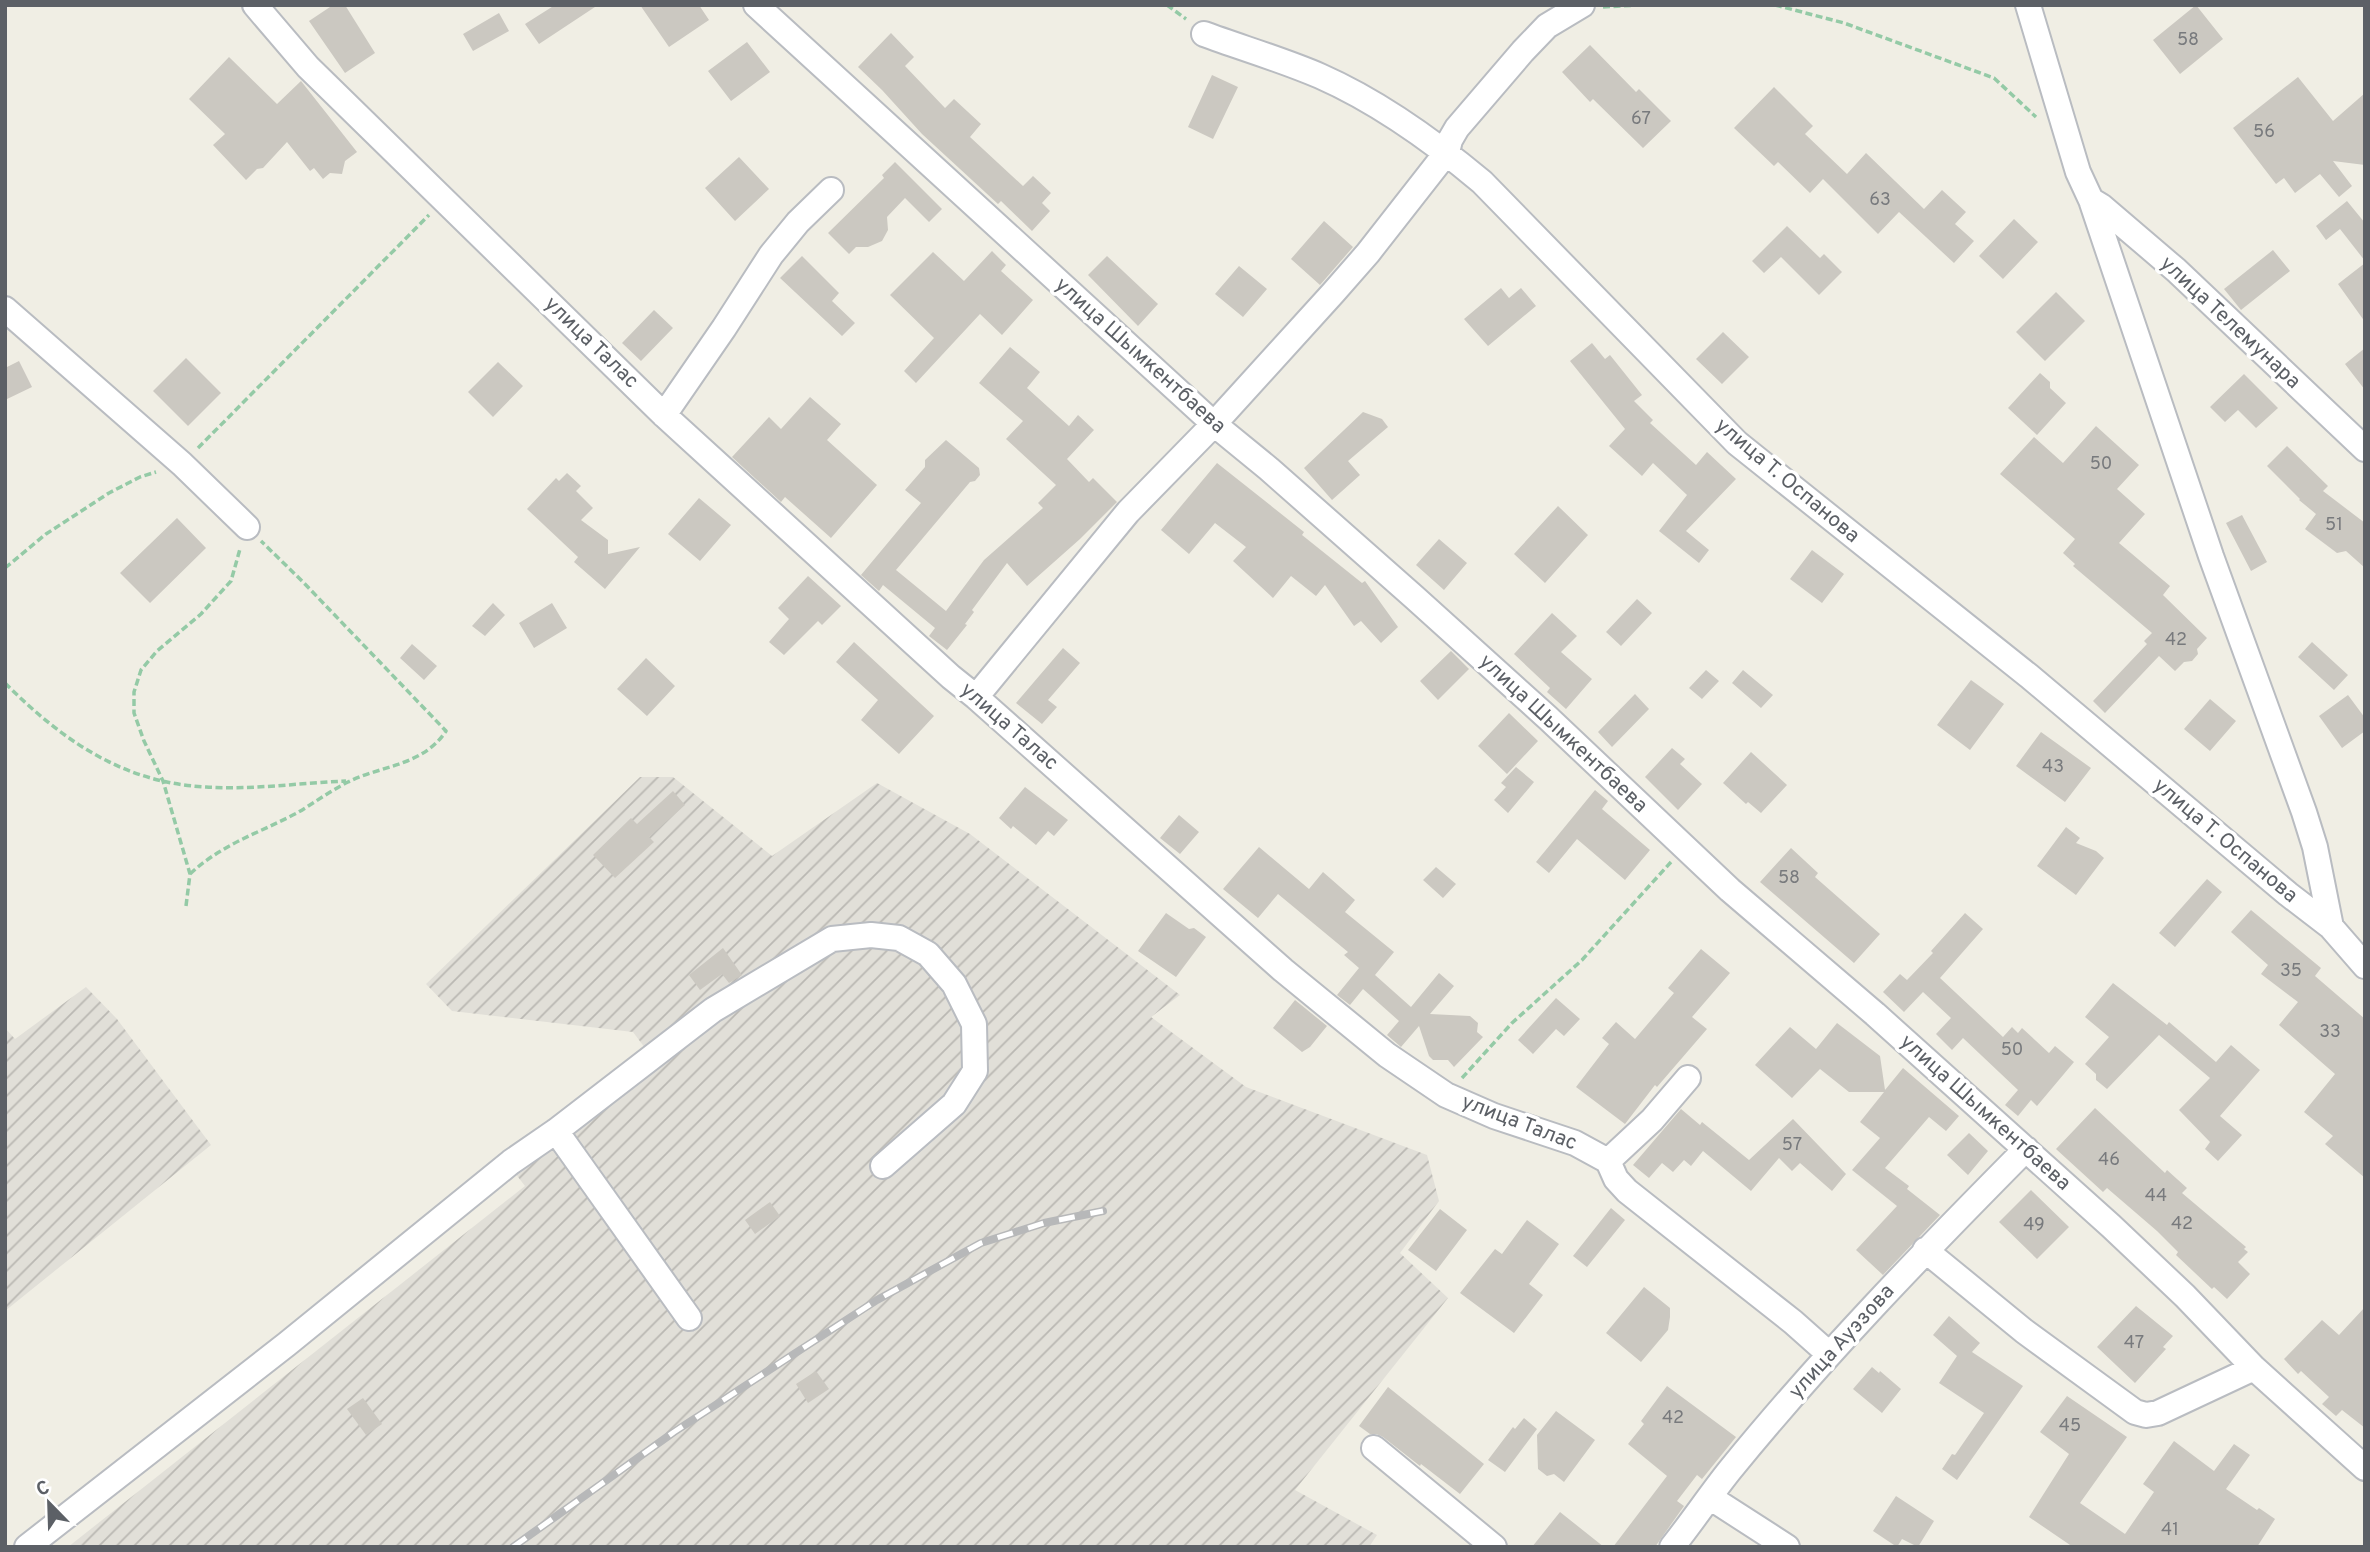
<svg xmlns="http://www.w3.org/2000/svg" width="2370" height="1552" font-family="Overpass,sans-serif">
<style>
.industrial{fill:url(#industrial-furrows)}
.building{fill:#cbc8c1}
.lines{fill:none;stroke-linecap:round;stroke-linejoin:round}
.minor-casing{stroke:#b9bcc1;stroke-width:28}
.path{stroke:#94caa6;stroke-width:3.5;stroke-dasharray:7 3.5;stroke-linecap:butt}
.minor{stroke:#fff;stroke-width:24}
.rail-casing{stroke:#b7b8b9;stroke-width:8}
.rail{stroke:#fff;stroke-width:5;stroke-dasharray:16;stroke-linecap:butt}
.labels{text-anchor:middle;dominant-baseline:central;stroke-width:7;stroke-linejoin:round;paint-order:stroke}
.number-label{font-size:18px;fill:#787a7d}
.street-label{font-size:21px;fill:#5c6066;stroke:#fff}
</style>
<defs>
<pattern id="industrial-furrows" width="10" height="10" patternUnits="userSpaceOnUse" patternTransform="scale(1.75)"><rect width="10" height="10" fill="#e1dfd8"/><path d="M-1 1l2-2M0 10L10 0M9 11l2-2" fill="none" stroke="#bab8b3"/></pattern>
</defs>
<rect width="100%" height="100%" fill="#f0eee4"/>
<path class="industrial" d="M640,777H673L772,856L877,783L970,834L1180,995L1151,1017L1246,1087L1427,1155L1439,1201L1400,1253L1448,1298L1295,1490L1377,1535L1369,1547H68L525,1186L501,1155L645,1048L633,1032L452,1011L426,984Z
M86,987L117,1019L211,1145L5,1311V1028L15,1039Z"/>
<path class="building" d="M333,5H345L375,53L345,73L309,21Z
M555,5H598L539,44L525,24Z
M640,5H699L709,20L669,47Z
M2196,5L2223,39L2180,74L2153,40Z
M499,13L509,31L473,51L463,34Z
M891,33L914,57L905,66L945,108L954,99L981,124L970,137L1023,186L1033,176L1051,193L1042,203L1050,211L1032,231L1001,201L998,204L922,134L882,90L858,67Z
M747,42L770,72L731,101L708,71Z
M1590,45L1636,92L1639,89L1671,121L1643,148L1593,99L1590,102L1562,72Z
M229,57L277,104L301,81L357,152L345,161L342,174L330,173L323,179L314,168L310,171L287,142L263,168L257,169L246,180L213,145L225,134L189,99Z
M1212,75L1238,87L1213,139L1188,127Z
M2298,77L2333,121L2365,93V165L2333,161L2352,186L2339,197L2320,174L2295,193L2284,178L2276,184L2233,128Z
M1774,87L1813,126L1805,134L1847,174L1866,153L1924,209L1942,190L1966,212L1955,224L1974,241L1954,263L1899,212L1878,234L1823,179L1810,193L1778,162L1774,166L1734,128Z
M739,157L769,189L735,221L705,188Z
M895,162L942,209L929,222L905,198L887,217L888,230L882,241L868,247H856L849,254L828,233L884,178L882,175Z
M2347,201L2365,223V261L2340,229L2326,240L2316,226Z
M2014,219L2038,242L2003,279L1979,256Z
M1324,221L1353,247L1320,285L1291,259Z
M1787,226L1820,258L1824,254L1842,272L1819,295L1781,257L1764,273L1752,261Z
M2273,250L2290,271L2241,310L2224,289Z
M992,251L1006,265L1001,271L1033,300L1002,335L980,314L916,383L904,371L934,338L890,295L933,252L964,281Z
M802,256L839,293L832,301L855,323L842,336L780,278Z
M1107,256L1158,304L1138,326L1088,275Z
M2365,263V322L2338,284Z
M1239,266L1267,289L1243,317L1215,294Z
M1501,288L1509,298L1521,288L1536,306L1488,346L1464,319Z
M2056,292L2085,321L2045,361L2016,332Z
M654,310L673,328L641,361L622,343Z
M1723,332L1749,357L1722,384L1696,359Z
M1592,343L1605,359L1610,355L1642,395L1634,401L1653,420L1650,423L1696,465L1707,452L1736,479L1686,531L1709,550L1699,563L1659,531L1687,495L1653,463L1642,476L1609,446L1625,429L1570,361Z
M1010,347L1040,372L1027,388L1069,426L1078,415L1094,430L1067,459L1089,482L1093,478L1117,502L1080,539L1027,586L1007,563L972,610L974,612L965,624L967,625L947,650L929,636L935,628L883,585L879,591L861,575L921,503L905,490L925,467V460L946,440L979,468L980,475L975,481L970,482L896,570L946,611L984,560L1043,508L1038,503L1056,485L1006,439L1023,421L979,383Z
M2365,348V390L2345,364Z
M186,358L221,393L188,426L153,391Z
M19,361L32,387L5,400V368Z
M498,362L523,386L493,417L468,392Z
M2040,373L2050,382V388L2066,403L2037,435L2008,408Z
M2244,374L2278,408L2256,428L2238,410L2225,422L2210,407Z
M810,397L841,424L827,440L877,485L831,538L785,497L781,502L732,457L769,417L781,429Z
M1363,412L1382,419L1388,427L1348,461L1360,475L1332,500L1304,468Z
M2096,426L2139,465L2117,489L2145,514L2119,543L2170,586L2163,595L2207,638L2197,649L2198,654L2192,661L2184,662L2175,671L2159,656L2105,713L2093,701L2147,644L2144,641L2152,633L2073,566L2075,564L2063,553L2075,539L2000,474L2034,437L2063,463Z
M2287,446L2328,486L2323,491L2365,523V568L2346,551L2337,553L2305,529L2316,514L2299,500L2300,499L2267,466Z
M1217,463L1304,532L1302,535L1362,583L1365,581L1398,627L1381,643L1361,621L1354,626L1325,585L1316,596L1291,576L1273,598L1233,561L1246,547L1215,523L1189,554L1161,530Z
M567,473L581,486L576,491L593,508L581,520L608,540V554L640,547L605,589L574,562L578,557L527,509L556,478L559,481Z
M699,498L731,525L700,561L668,534Z
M1558,506L1588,535L1545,583L1514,554Z
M2242,515L2267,562L2251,571L2226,523Z
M177,518L206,548L150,603L120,573Z
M1439,539L1467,563L1444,590L1416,565Z
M1812,550L1844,574L1822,603L1790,579Z
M808,576L841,606L822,625L818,621L784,655L769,642L789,619L778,608Z
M1637,599L1652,613L1621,646L1606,632Z
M493,603L505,615L485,636L472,626Z
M552,603L567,628L534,648L519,623Z
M1552,613L1577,636L1561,652L1592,679L1566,709L1547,692L1550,688L1514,654Z
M854,642L934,716L899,754L861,720L878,700L836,662Z
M2312,642L2348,675L2334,690L2298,657Z
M412,644L437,666L424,680L400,658Z
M1063,648L1080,663L1048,700L1057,707L1042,724L1016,703Z
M1451,651L1469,669L1438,700L1420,681Z
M646,658L675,686L647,716L617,689Z
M1706,670L1719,681L1702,699L1689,688Z
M1743,670L1773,695L1761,708L1732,683Z
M1971,680L2004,704L1970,750L1937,725Z
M1635,694L1649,709L1612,747L1598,732Z
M2348,695L2365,718V731L2342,748L2319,716Z
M2210,699L2236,721L2210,751L2184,729Z
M1509,713L1538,741L1507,774L1478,746Z
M2041,732L2091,768L2065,802L2016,766Z
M1672,748L1685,759L1680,764L1702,784L1678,810L1645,777Z
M1751,752L1787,785L1761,813L1748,802L1746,804L1723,783Z
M1516,767L1534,782L1508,813L1494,800L1506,787L1501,783Z
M1025,787L1068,820L1054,836L1048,831L1036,845L1013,826L1011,829L999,818Z
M1595,790L1608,801L1602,809L1650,850L1625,880L1577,839L1549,873L1536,862Z
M673,791L685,805L649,837L654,842L615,878L593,855L631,818L637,824Z
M1179,815L1199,832L1180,854L1160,838Z
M2066,827L2080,838L2076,843L2096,851L2104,858L2076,895L2037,866Z
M1259,847L1309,889L1323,872L1355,900L1345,912L1394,952L1375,975L1411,1007L1439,973L1454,986L1430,1014L1470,1016L1478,1023L1477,1032L1483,1037L1454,1067L1448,1060H1433L1429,1056L1419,1026L1401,1047L1387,1035L1399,1021L1363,989L1350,1005L1337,995L1359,968L1344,955L1348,952L1278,894L1258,918L1223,889Z
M1791,848L1818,873L1815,877L1880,934L1854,963L1760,882Z
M1436,867L1456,884L1443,898L1423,880Z
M2207,879L2222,892L2175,947L2159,933Z
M2251,910L2321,968L2315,976L2365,1019V1178L2325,1144L2333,1136L2304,1112L2335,1074L2279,1025L2298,1002L2261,974L2268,965L2231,932Z
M1166,913L1189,929L1194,928L1206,937L1176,977L1138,951Z
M1965,913L1983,929L1940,978L2003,1037L2012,1027L2018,1033L2022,1028L2049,1053L2055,1046L2074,1062L2037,1106L2031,1100L2018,1116L2005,1105L2018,1090L1963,1038L1952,1050L1936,1034L1951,1018L1923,992L1904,1012L1883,992L1900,974L1907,980L1933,953L1931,951Z
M723,948L742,975L729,983L722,974L700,990L689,975Z
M1701,949L1730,973L1692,1017L1707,1029L1657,1087L1655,1085L1625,1124L1576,1087L1609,1044L1602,1038L1616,1022L1635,1039L1674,993L1668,988Z
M2113,983L2167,1025L2169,1022L2216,1062L2231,1045L2260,1070L2220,1116L2242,1135L2218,1161L2205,1149L2210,1142L2179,1110L2210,1078L2159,1035L2107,1089L2096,1080V1074L2085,1064L2109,1037L2085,1017Z
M1556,998L1580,1019L1564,1036L1556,1029L1533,1054L1518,1040Z
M1295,1000L1327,1026L1310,1047L1302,1052L1273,1028Z
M1837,1023L1880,1056L1885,1090L1903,1068L1959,1116L1946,1131L1929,1117L1885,1168L1909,1186L1907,1189L1940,1215L1883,1275L1856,1250L1897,1206L1852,1170L1880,1138L1860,1122L1884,1092H1849L1820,1069L1792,1098L1755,1065L1790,1027L1816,1049Z
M2095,1108L2165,1173L2167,1170L2187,1188L2182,1193L2246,1247L2244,1249L2248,1252L2238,1262L2250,1274L2227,1299L2214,1287L2212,1289L2176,1255L2178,1252L2157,1231L2107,1188L2103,1192L2056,1149Z
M1681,1109L1700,1125L1702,1122L1749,1160L1793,1119L1846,1174L1832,1191L1800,1163L1792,1171L1779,1158L1751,1191L1703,1151L1691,1166L1684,1160L1673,1172L1662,1163L1649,1178L1633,1165Z
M1969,1133L1988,1151L1968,1175L1947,1155Z
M2031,1190L2069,1227L2037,1259L1999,1222Z
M770,1202L780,1216L755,1234L745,1220Z
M1611,1208L1625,1220L1587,1267L1573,1256Z
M1440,1209L1467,1230L1436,1271L1408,1250Z
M1527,1220L1559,1244L1529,1284L1543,1295L1514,1333L1460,1293L1495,1249L1502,1254Z
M1644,1287L1670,1308V1317L1668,1330L1641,1362L1606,1333Z
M2136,1306L2173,1336L2163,1347L2166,1349L2135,1383L2097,1347Z
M2365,1307V1428L2342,1410L2336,1416L2322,1404L2329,1397L2301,1371L2298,1374L2284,1359L2322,1320L2339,1335Z
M1949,1316L1980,1343L1972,1352L2023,1386L1957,1480L1942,1469L1952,1454L1955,1455L1984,1413L1939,1383L1957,1356L1933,1335Z
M1872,1367L1879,1373L1880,1371L1901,1389L1882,1413L1853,1389Z
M816,1371L829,1389L808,1403L796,1384Z
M1667,1386L1736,1437L1702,1479L1697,1475L1677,1501L1684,1506L1655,1547H1613L1667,1476L1628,1444L1644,1424L1641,1421Z
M1388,1387L1484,1464L1460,1494L1421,1464L1420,1466L1383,1437L1377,1434H1370L1359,1426Z
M2067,1396L2127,1437L2080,1503L2125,1534L2154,1492L2143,1484L2174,1441L2214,1471L2234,1444L2250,1455L2226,1489L2257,1510L2259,1508L2275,1519L2257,1547H2073L2029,1517L2069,1454L2040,1432Z
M363,1398L382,1424L366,1435L347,1409Z
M1556,1411L1595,1440L1564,1482L1554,1474L1547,1476L1538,1469L1537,1435Z
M1524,1418L1537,1429L1505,1472L1488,1460L1513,1427L1515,1429Z
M1896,1496L1934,1521L1918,1547L1902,1539L1897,1547L1873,1531Z
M1560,1512L1604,1547H1532Z"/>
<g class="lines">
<g class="minor-casing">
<path id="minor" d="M255,5L308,67L664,415L951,677L976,697L1283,970L1387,1055L1446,1095L1494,1116L1575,1143L1608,1161L1616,1179L1627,1191L1793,1322L1829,1354
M756,5L1214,424L1269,469L1414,597L1548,718L1730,890L1875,1014L2111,1226L2185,1296L2254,1368L2365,1468
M2028,5L2078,172L2091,200L2211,556L2304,812L2315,847L2331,927
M1204,34C1242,48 1283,60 1320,76C1379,102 1433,141 1482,182L1737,443L2029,676L2288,894L2331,927L2365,966
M2091,200L2101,206L2176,270L2365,449
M5,309L182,464L247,527
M664,415L724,328L771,255L798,222L831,190
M976,697L1128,512L1214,424L1333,293L1368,253L1447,152L1450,140L1457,128L1523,51L1547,26L1582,5
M556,1131L689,1318
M1608,1161L1652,1120L1688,1078
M1925,1250L2024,1331L2135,1412L2146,1415L2158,1413L2254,1368
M1374,1448L1494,1547
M1711,1498L1787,1547
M27,1547L287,1344L511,1162L556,1131L713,1010L832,939L871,935L899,938L928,954L954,984L974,1024L975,1071L954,1104L883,1166
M1672,1547C1692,1522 1710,1495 1730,1470C1822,1357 1923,1253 2026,1149"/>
</g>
<path class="path" d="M1167,5L1186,19
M1775,5L1844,23L1994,78L2036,117
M1603,7L1639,5
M198,448L429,215
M5,568L46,534L109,493L140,477L156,472
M5,683C62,740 123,783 206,787C251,790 300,783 346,781
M190,874C222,844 259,833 297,813C314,803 330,791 348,782C382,765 423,766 446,731L303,582L261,541
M186,906L190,874L163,781L144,741L134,713V692L141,670L157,651L201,614L231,581L240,549
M1462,1078L1512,1023L1582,960L1671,862"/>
<use href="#minor" class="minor"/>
<g class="rail-casing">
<path id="rail" d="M513,1547L674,1432L877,1300L981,1243L1044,1223L1103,1211"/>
</g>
<use href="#rail" class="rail"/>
</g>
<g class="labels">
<g class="number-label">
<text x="2188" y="40">58</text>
<text x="1641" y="119">67</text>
<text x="2264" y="132">56</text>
<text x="1880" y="200">63</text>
<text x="2101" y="464">50</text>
<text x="2334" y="525">51</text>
<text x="2176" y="640">42</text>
<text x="2053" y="767">43</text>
<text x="1789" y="878">58</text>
<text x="2291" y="971">35</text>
<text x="2330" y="1032">33</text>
<text x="2012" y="1050">50</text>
<text x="1792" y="1145">57</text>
<text x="2109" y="1160">46</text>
<text x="2156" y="1196">44</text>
<text x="2182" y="1224">42</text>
<text x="2034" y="1225">49</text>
<text x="2134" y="1343">47</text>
<text x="1673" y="1418">42</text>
<text x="2070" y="1426">45</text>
<text x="2170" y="1530">41</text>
</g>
<g class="street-label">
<text transform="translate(2230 323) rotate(43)">улица Телемунара</text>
<text transform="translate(591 343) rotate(44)">улица Талас</text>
<text transform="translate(1140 356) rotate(42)">улица Шымкентбаева</text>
<text transform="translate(1787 481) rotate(40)">улица Т. Оспанова</text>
<text transform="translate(1009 727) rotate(41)">улица Талас</text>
<text transform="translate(1563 734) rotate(43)">улица Шымкентбаева</text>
<text transform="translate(2225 841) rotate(40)">улица Т. Оспанова</text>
<text transform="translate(1985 1113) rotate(42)">улица Шымкентбаева</text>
<text transform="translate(1519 1123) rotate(21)">улица Талас</text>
<text transform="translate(1842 1342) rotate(-48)">улица Ауэзова</text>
</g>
</g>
<rect width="2370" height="1552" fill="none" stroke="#5c6066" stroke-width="14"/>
<g transform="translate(49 1503) rotate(337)" stroke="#ffffff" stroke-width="5" paint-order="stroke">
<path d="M0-5L12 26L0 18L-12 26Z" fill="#5c6066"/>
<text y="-10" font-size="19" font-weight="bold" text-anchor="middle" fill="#5c6066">С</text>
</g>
</svg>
